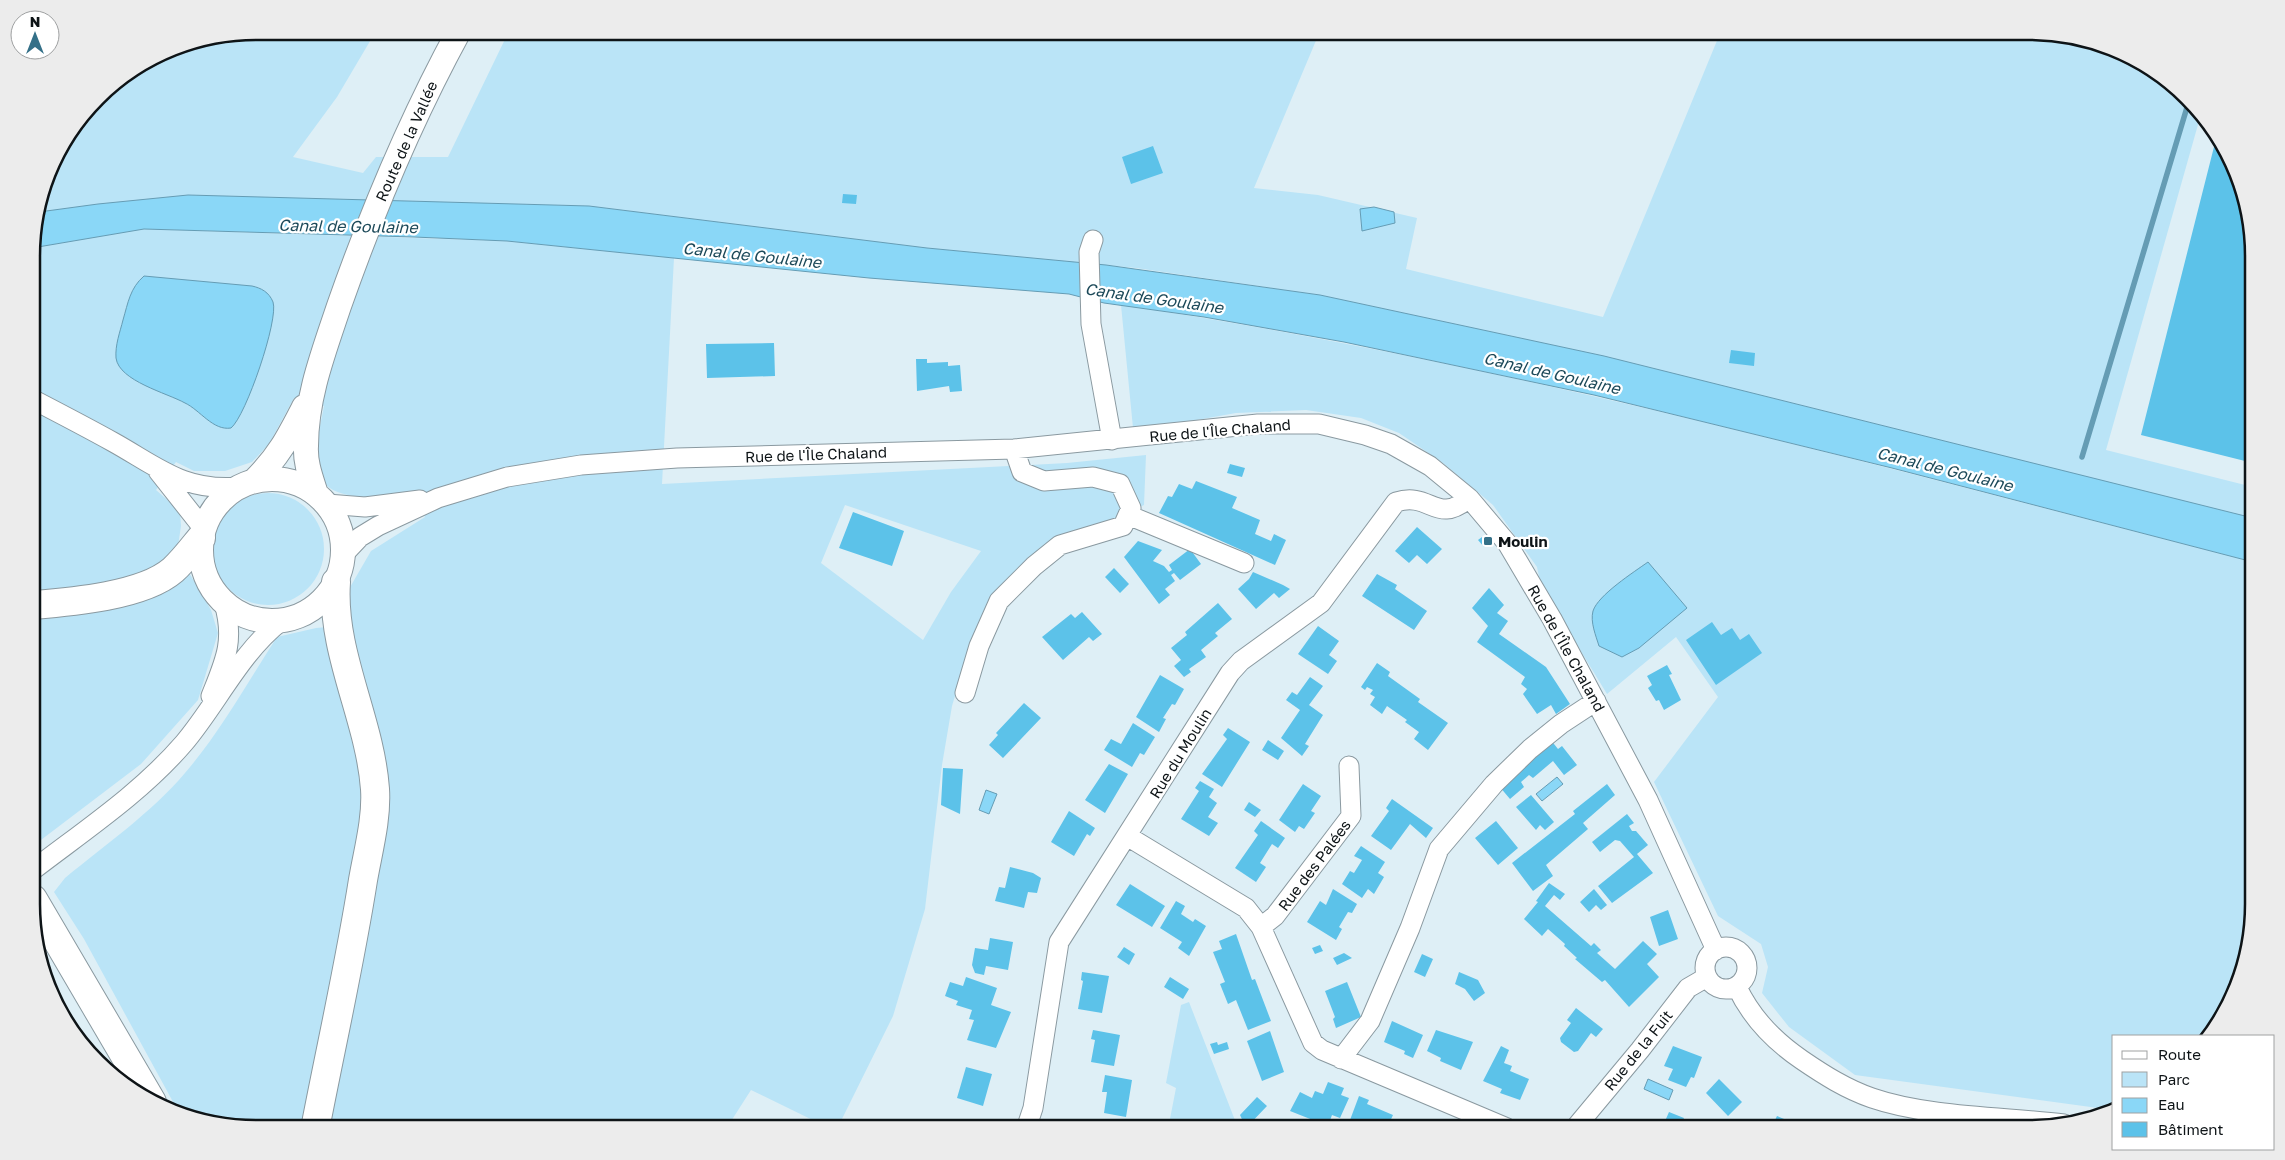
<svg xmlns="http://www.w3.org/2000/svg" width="2285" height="1160" font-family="'Golos Text',sans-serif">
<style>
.green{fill:#bae4f7;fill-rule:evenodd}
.water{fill:#8ad7f7;stroke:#659cb4}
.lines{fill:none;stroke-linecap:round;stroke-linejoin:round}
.stream{stroke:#659cb4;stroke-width:5.5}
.building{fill:#5cc2e9}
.minor-casing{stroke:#8a99a0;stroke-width:21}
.major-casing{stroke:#8a99a0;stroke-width:26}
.highway-casing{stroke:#8a99a0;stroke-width:30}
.minor{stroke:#fff;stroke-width:19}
.major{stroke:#fff;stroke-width:24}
.highway{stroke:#fff;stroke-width:28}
.poi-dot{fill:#347088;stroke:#fff;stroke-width:2}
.labels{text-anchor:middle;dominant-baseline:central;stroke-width:4.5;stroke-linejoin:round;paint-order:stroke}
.street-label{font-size:15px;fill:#0e1417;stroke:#fff}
.poi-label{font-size:15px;font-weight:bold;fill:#0e1417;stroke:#fff;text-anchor:start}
.water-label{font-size:16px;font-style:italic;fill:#1c4959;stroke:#fff}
.rim{fill:none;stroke:#0e1417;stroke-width:2.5}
</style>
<rect width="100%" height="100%" fill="#deeff6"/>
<path class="green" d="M256,31H376L337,97L293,157L363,173L376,157H448L509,31H1320L1254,188L1318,195L1417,218L1406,269L1603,317L1721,31H2029L2128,54L2201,114L2106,450L2253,487V518L1604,356L1320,295L1136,268L927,248L589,206L188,195L98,204L39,212L54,157L108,87L170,48Z
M144,229L507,241L674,258L662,484L1067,463L1146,455L1144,505L1111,520L1057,538L1009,580L984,611L968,652L952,706L942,765L925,909L893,1016L837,1129H831L751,1090L726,1129H256L178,1111L84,939L54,892L65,878C105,845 151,813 185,773C221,731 247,683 277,637L316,628L348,625L349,589L371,551L425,517L411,494C381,497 316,507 316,460C315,443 321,423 324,406L294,398L269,444L252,462L225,471H194L176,462L156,490L180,511L181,526L178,546L188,571L211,610L218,633L198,700L141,764L33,846V797L35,795L33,792L32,248ZM845,505L981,551L951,592L923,640L821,563Z
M1121,305C1505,362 1878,466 2253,562L2254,904L2231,1003L2209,1036H2114V1111L2110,1113L2098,1108L1855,1075L1789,1027L1762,993L1768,967L1761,944L1718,916L1654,782L1718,697L1676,637L1607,694L1541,586L1537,567L1493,505L1443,463L1399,433L1361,418L1306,410L1236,413L1163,426L1133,428Z
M212 549a56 56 0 1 1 112 0a56 56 0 1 1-112 0Z
M1189,1002L1238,1128L1168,1129L1176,1088L1166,1083L1181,1005Z"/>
<path class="water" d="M188,195L589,206L927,248L1106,265L1320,295L1604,356L2253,518V562L1892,468L1594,395L1344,342L1204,317L1104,303L1069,294L869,278L507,241L414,237L144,229L32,248L39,212L98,204Z
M1374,207L1394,212L1395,223L1362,231L1360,209Z
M144,276L252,286C261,288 269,292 273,302C279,319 246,416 231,428C213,431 200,410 185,403C167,393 119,381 116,358C115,345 120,332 123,320C128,303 130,288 144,276Z
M1648,562L1687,608L1639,648L1622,657L1599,646C1596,636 1590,622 1593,611C1598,595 1634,572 1648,562Z
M1557,777L1563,784L1542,801L1536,794Z
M986,790L997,794L989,814L979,810Z
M1648,1079L1673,1090L1669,1100L1644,1089Z"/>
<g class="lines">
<path class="stream" d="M2082,457L2188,104"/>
</g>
<path class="building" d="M2217,135L2237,170L2252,227L2253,463L2141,435Z
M1153,146L1163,173L1131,184L1122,157Z
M843,194L857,195L856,204L842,203Z
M774,343L775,376L707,378L706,344Z
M1731,350L1755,353L1754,366L1729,363Z
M916,359H927V363L948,362V366L960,365L962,391L950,392L949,386L917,391Z
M1230,464L1245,468L1242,477L1227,473Z
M1196,481L1237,497L1232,508L1260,520L1255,534L1271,541L1274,534L1286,540L1275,565L1159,513L1168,496L1172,497L1179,484L1192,489Z
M853,512L904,531L892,566L839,548Z
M1417,527L1442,549L1427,564L1417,555L1409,563L1395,551Z
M1482,537L1488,544L1484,547L1478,540Z
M1138,541L1162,550L1153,561L1164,566L1169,572L1172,570L1169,565L1190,549L1201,564L1180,580L1174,573L1171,575L1175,581L1165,589L1170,595L1159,604L1124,557Z
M1114,568L1129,584L1120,593L1105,577Z
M1253,572L1283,585L1290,589L1279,598L1274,593L1256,609L1238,589L1249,579Z
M1377,574L1397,585L1395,589L1427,611L1414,630L1362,596Z
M1489,588L1504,605L1497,613L1508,621L1499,634L1546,667L1570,704L1556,714L1551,705L1537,714L1523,694L1527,689L1521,684L1525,677L1477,642L1488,626L1472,608Z
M1218,603L1232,619L1215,633L1218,636L1201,650L1206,657L1189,669L1191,672L1184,677L1174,666L1181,660L1171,648L1187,635L1185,632Z
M1082,612L1102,634L1093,641L1089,637L1063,660L1042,637L1071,614L1075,618Z
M1712,622L1721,635L1732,628L1740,640L1749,634L1762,653L1716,685L1686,640Z
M1318,626L1339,641L1329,655L1337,661L1328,674L1298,654Z
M1377,663L1390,672L1388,676L1420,699L1418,702L1448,723L1428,750L1414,739L1419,732L1405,722L1407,720L1387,706L1382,714L1370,705L1375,697L1370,694L1373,690L1367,687L1365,690L1361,687Z
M1667,665L1672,674L1669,675L1681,700L1664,710L1659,700L1656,701L1648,688L1652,685L1647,676Z
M1160,675L1184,689L1175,705L1172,704L1163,718L1166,719L1159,732L1136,717Z
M1310,677L1323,686L1309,705L1323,715L1305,744L1309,746L1302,756L1281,738L1300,710L1286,700L1292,692L1297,695Z
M1024,703L1041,718L1003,758L989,745L998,735L996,733Z
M1133,723L1155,737L1144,755L1140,753L1132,767L1104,750L1111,739L1121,744Z
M1228,728L1250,742L1222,787L1202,774L1227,739L1223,735Z
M1550,739L1558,749L1562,746L1577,765L1564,775L1553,761L1533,778L1529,775L1521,782L1524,787L1510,799L1499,786Z
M1268,740L1284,751L1278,760L1262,750Z
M1109,764L1128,774L1105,813L1085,800Z
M943,768L963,769L960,814L941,805Z
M1200,781L1214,789L1209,797L1217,803L1208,817L1218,823L1209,836L1181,819L1199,791L1195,788Z
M1303,784L1321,796L1311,811L1315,813L1304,829L1299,826L1295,832L1279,820Z
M1607,784L1615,795L1583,823L1588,829L1546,865L1553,876L1533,891L1512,863L1575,814L1573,811Z
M1531,795L1554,822L1545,830L1540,825L1536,830L1516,807Z
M1392,799L1433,828L1426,838L1410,824L1391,850L1371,836L1389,811L1386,808Z
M1249,802L1261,810L1255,817L1244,810Z
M1069,811L1095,828L1090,836L1087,834L1074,856L1051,842Z
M1627,814L1634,823L1629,826L1632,831H1636L1648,845L1637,854L1653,873L1612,903L1598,886L1634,857L1620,841L1615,840L1600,852L1592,842Z
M1261,821L1285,838L1278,848L1272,844L1260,863L1266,867L1256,882L1235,868L1258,835L1254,831Z
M1496,821L1518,848L1498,865L1475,838Z
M1361,846L1385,862L1378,873L1384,877L1374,894L1368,889L1362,898L1342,884L1350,871L1354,873L1362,860L1354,856Z
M1010,867L1033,873L1041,878L1037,893L1028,892L1024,908L995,901L999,887L1005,888Z
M1549,883L1565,894L1560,900L1554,895L1545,906L1591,946L1594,943L1601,950L1597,953L1615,969L1643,941L1657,954L1647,964L1659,977L1629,1007L1605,980L1602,982L1575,959L1577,958L1564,946L1565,944L1548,929L1542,936L1524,919L1538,902L1536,901Z
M1130,884L1165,906L1152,927L1116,905Z
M1333,889L1357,904L1352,913L1348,912L1339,927L1342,929L1336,940L1307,922L1320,901L1326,905Z
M1594,889L1607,905L1601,910L1596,905L1589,912L1580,902Z
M1176,901L1185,906L1181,914L1193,922L1195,919L1206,926L1189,956L1178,948L1182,942L1160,928Z
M1668,910L1678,939L1659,946L1650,917Z
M1236,934L1252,980L1255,979L1271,1021L1248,1030L1236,1000L1228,1004L1220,984L1225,982L1213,952L1222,949L1219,941Z
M990,938L1013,942L1008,970L986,966L984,975L975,973L972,965L975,948L988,950Z
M1320,945L1323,951L1315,954L1312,948Z
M1124,947L1135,954L1129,965L1117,957Z
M1344,953L1352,958L1337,965L1333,958Z
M1422,954L1433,959L1425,977L1414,972Z
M1082,972L1109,976L1102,1013L1078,1009L1083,981L1081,980Z
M1459,972L1478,980L1485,993L1474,1001L1465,989L1455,984Z
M966,977L997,988L991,1005L1011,1012L996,1048L967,1040L974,1020L969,1019L972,1010L956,1005L958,1001L945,996L950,982L963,986Z
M1170,977L1189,989L1183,999L1164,987Z
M1347,982L1361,1017L1336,1028L1333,1019L1335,1017L1325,991Z
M1576,1008L1603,1029L1596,1037L1591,1033L1578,1051L1574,1052L1561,1042L1560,1038L1571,1023L1567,1020Z
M1392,1021L1423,1035L1413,1058L1404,1054L1405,1051L1384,1042Z
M1093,1030L1120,1035L1114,1066L1091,1062L1095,1040L1091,1039Z
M1436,1030L1473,1042L1461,1070L1440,1061L1441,1058L1427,1051Z
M1270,1031L1284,1072L1262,1081L1247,1041Z
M1217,1042L1218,1045L1227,1042L1229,1049L1214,1054L1210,1044Z
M1501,1046L1509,1050L1504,1063L1512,1066L1510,1071L1529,1079L1520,1100L1500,1093L1502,1089L1483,1081Z
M1673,1046L1702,1057L1694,1078L1691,1077L1686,1087L1668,1080L1673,1069L1664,1066Z
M966,1067L992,1074L983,1106L957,1098Z
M1105,1075L1132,1080L1126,1117L1104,1113L1107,1092H1102Z
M1719,1079L1742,1102L1728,1116L1706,1093Z
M1328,1082L1344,1088L1341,1095L1349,1098L1340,1118L1332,1115L1328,1126L1290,1111L1300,1092L1312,1098L1315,1091L1323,1094Z
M1359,1096L1369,1100L1367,1104L1393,1115L1387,1128H1347Z
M1257,1097L1267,1106L1246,1128L1240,1115Z
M1669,1112L1684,1118L1680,1128H1662Z
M1777,1116L1806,1128H1771Z
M936,1122L952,1129H933Z"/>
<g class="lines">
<g class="minor-casing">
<path id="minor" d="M1093,240L1089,252L1091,324L1112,440
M32,399C59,413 86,427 113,442C158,467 184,492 239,487
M158,471L203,528
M327,504L365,507L420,500
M1128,515L1244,563
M343,555L360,537L378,526L438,498L507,477L581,465L677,458L1014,449L1258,424H1319L1365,435L1391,444L1430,466L1469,498L1507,543L1552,619L1648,800L1716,950
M965,693L979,646L999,601L1034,566L1060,545L1123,526L1131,508L1120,484L1093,477L1044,481L1022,472L1014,449
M211,696C225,661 235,641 224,603
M1127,836L1246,908L1261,927L1313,1043L1322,1050L1507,1128
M33,870C85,830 141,793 184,743C217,704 240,653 281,621
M1261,927L1275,916L1351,816L1349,766
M1705 968a21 21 0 1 1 42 0a21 21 0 1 1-42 0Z
M1737,987C1751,1017 1774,1041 1802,1060C1824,1075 1846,1089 1872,1098C1927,1117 2005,1117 2064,1124
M1341,1059L1370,1021L1410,928L1439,849L1494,784L1530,749L1561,724L1596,701
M1575,1128L1640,1050L1688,988L1707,977
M1922,1128L1929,1111
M1026,1129L1033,1108L1059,942L1230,673L1241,661L1321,603L1396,502C1431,491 1436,526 1469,498"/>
</g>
<g class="major-casing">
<path id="major" d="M201 550a71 71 0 1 1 142 0a71 71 0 1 1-142 0Z
M254,481C279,456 288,438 304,407
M316,494C311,478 305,463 306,446C306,397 324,351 339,306C372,212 411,119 459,31"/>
</g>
<g class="highway-casing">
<path id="highway" d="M33,605C71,602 143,596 173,570C183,561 192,549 201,538
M33,899L152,1102
M315,1129C331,1046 350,963 363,880C368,851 377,819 375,789C370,719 331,653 336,582"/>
</g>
<use href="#minor" class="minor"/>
<use href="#major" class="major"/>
<use href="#highway" class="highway"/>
</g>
<rect class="poi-dot" x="1483" y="536" width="10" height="10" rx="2.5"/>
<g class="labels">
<g class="street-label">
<text transform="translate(406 141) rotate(-66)">Route de la Vallée</text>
<text transform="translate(1220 430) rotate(-5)">Rue de l'Île Chaland</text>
<text transform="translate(816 454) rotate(-2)">Rue de l'Île Chaland</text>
<text transform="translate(1567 648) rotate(61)">Rue de l'Île Chaland</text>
<text transform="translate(1180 753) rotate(-58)">Rue du Moulin</text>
<text transform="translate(1314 865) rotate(-53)">Rue des Palées</text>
<text transform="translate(1638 1050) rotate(-51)">Rue de la Fuit</text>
</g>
<g class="poi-label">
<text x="1498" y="541">Moulin</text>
</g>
<g class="water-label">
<text transform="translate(348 226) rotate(1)">Canal de Goulaine</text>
<text transform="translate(752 255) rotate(6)">Canal de Goulaine</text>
<text transform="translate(1154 298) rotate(8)">Canal de Goulaine</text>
<text transform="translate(1552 373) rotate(13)">Canal de Goulaine</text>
<text transform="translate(1945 469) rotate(14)">Canal de Goulaine</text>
</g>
</g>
<path d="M0 0H2285V1160H0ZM256 40H2029A216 216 0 0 1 2245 256V904A216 216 0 0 1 2029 1120H256A216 216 0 0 1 40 904V256A216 216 0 0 1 256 40Z" fill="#ececec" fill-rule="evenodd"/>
<path class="rim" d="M256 40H2029A216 216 0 0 1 2245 256V904A216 216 0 0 1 2029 1120H256A216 216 0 0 1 40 904V256A216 216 0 0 1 256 40Z"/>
<rect x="2112" y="1035" width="162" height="115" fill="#ffffff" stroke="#9fa1a2"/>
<rect x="2122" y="1051" width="25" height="8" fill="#ffffff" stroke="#9fa1a2"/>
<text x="2158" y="1060" font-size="15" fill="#0e1417">Route</text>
<rect x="2122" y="1072" width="25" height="15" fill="#bae4f7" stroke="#9fa1a2"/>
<text x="2158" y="1085" font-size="15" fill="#0e1417">Parc</text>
<rect x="2122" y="1098" width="25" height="15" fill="#8ad7f7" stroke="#9fa1a2"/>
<text x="2158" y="1110" font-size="15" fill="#0e1417">Eau</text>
<rect x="2122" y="1122" width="25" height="15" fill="#5cc2e9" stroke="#9fa1a2"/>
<text x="2158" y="1135" font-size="15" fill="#0e1417">Bâtiment</text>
<g transform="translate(35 35)"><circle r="24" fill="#ffffff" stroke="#9fa1a2"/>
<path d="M0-4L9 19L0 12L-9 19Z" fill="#347088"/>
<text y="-8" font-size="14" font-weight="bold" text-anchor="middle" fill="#0e1417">N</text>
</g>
</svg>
